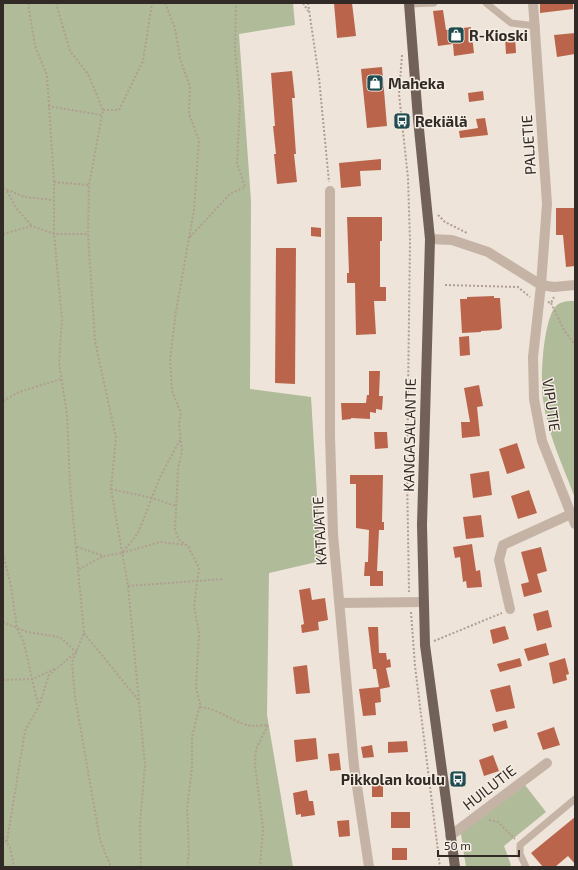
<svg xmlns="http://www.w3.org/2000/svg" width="578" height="870" font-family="'Exo 2',sans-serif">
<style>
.green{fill:#b0bb9a}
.building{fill:#ba654b}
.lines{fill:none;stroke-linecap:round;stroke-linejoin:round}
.path{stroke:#b09e90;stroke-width:2;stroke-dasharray:2 2;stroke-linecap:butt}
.service{stroke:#c5b4a6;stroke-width:7}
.minor{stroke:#c5b4a6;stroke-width:10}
.primary{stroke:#726158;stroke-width:10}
.labels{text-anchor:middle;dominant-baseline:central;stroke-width:3;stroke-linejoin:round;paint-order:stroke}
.poi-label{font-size:15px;font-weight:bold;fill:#312a26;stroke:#f6eee4;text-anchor:start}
.street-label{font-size:15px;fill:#312a26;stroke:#f6eee4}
</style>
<rect width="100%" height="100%" fill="#eee4d9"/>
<path class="green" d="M3,3H293L295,25L239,34L251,201L250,389L311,397L321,561L269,573L267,715L293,867H3Z
M575,301V498C563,466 547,433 543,399C540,380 543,317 557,305C562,301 569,301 575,301Z
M525,785L546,812L504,846L511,865L508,867H466L460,828Z"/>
<path class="building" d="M334,3H352L356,36L337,38Z
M540,3H573V9L540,13Z
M443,10L446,30L471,27L474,53L454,56L453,44L438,46L433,11Z
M575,33V54L557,57L554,35Z
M515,36L516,53L506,54L505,37Z
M382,67L387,126L367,128L361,69Z
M292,71L295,98H292L296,154H294L297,182L277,184L274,154H276L273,126H275L271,73Z
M483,91L484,100L469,102L468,93Z
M485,118L488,135L460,138L459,131L478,128L476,119Z
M381,159V170L360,171L361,186L341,188L339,163Z
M556,208H575V266L566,267L563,235H556Z
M347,217H382V241H380V287H386V301H374L376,334L356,335L355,283H347V273H349Z
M311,227L321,228V237L311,236Z
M276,248H296L295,384L275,383Z
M494,296V298H500L502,328L499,330L481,331V332L462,333L460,299H467V297Z
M469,336L470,355L460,356L459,337Z
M369,371H380L379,396H383L382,410L376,409V413L370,412V419L351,418V419L342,420L341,403H366L367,395H369Z
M479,385L483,406L477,407L480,436L462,438L461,422H470L464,388Z
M374,432H387L388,448L375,449Z
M517,443L525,468L507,474L499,449Z
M489,471L492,495L473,498L470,474Z
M350,475H383L382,522H384V530H379L377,571H383V586H370V576H364L365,562H368L369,530L356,528V484H350Z
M529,490L537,513L518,519L511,496Z
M481,515L484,537L466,539L463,517Z
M472,544L476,571L480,570L482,587L467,588L466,581L463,582L460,557L455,558L453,547Z
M541,547L547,571L537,574L542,592L524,597L521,584L529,582L521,552Z
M310,588L312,600L325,598L328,620L318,622L319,630L302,633L301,625L304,624L299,590Z
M548,610L552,627L537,631L533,614Z
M505,626L509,639L493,644L490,630Z
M368,627H378L379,653H386L387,660L390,659L391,667L386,668L390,687L380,689L381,702L375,703L376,715L363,716L359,689L379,687L376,669H373Z
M546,643L549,655L528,661L524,649Z
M520,658L522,666L500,672L497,664Z
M565,658L569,674L566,675L567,680L553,684L549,663Z
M307,665L310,693L296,694L293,667Z
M510,685L515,708L496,712L490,690Z
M506,720L508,728L494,732L492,724Z
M554,727L560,745L543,750L537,733Z
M316,738L318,759L296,762L294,740Z
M407,741L408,752L388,753V742Z
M372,745L374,757L363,758L361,747Z
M339,753L341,770L330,771L328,754Z
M493,755L499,771L484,776L479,760Z
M372,778H383V797H372Z
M307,790L309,801H313L315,815L301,817V814L296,815L293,793Z
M391,812H410V828H391Z
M575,817V864L568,856L555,867H543L531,853Z
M349,820L350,836L339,837L337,821Z
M392,848H407V860H392Z"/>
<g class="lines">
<path class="path" d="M28,3L35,46L47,75L54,182V234L62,319L59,363L67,414L70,485L84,633L72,662L75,697L100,840L111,867
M56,3L70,51L88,74L103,110L89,185L88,234L95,341L116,438L111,489L128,586L145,765L140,823L141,867
M165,3L175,28L180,58L190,87L189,114L199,140L194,210L176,311L170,360L172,391L181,413L179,424L182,451L178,469L175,530L179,540L188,546L199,568L194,606L199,633L196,687L200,704L192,737V769L187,808L189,852L187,867
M303,3L308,11
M308,3L319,78L329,182
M402,55L399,94L408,178L410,241L407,473L409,592
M48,106L101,115
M103,110H119L143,61L152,3
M54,182L89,185
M3,188L25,197L54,200
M7,191L16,208L32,226
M438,215L445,222L467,233
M3,234L32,226L54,234H88
M190,237L230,194L245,187L237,163L240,105L235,50L236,3
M445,285L518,287L530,297
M548,302L551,303L554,297
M551,303L564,330L575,345
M3,401L19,392L61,379
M180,440L160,477L138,533L122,553L160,542L185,545
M111,489L152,498L176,506
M77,547L104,556L122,553
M3,554L11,586L17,628L24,643L38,705
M79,569L104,556
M128,586L223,579
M411,612L415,666L440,867
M3,622L27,632L60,637L76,652L49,675L39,706L25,731L7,841
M84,633L139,701
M434,641L502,613
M3,680L33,679L56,668
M200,707C221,709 233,723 252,726C257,726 263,725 268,725L256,749L255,765L263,829L260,867
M489,820L498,822L515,839
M3,837L10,847L14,867"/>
<path class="service" d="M486,3L511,23L536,26
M409,4L434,3
M526,867L520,854V845L575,799"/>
<path class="minor" d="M533,3L547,204L541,285L533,357L534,399L542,441L575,524
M330,191V436L333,534L354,766L369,867
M430,239L452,240L488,252L541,285L554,287L575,285
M339,603L423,602
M510,609L499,560L503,545L571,514
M450,836L547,763"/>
<path class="primary" d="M409,3L418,119L430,239L422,525L425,645L455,867"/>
</g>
<defs>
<g id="shop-square" transform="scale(0.9)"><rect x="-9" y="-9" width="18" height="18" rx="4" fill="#204c4f" stroke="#f6eee4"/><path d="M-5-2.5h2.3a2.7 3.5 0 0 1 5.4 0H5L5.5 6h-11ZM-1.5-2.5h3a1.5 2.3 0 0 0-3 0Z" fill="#fff"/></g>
<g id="bus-square" transform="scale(0.9)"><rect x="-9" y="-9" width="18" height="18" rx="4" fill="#204c4f" stroke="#f6eee4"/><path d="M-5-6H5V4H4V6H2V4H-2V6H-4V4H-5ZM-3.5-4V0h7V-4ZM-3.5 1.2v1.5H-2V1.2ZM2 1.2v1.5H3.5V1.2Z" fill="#fff"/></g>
</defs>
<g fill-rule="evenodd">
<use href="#shop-square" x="456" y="35"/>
<use href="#shop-square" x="375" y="83"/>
<use href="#bus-square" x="402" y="121"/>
<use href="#bus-square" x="458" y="779"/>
</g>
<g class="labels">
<g class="poi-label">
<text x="469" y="35">R-Kioski</text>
<text x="388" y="83">Maheka</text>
<text x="415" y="121">Rekiälä</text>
<text x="445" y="779" text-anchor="end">Pikkolan koulu</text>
</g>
<g class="street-label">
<text transform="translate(528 145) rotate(-94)">PALJETIE</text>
<text transform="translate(552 405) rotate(82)">VIPUTIE</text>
<text transform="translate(409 435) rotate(-89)">KANGASALANTIE</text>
<text transform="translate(319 531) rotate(-93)">KATAJATIE</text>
<text transform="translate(489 787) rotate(-38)">HUILUTIE</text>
</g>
</g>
<rect width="578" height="870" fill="none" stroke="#312a26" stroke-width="8"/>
<path d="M438 850v6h81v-6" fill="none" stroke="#312a26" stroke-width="2"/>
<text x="444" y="850" font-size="12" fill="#312a26" stroke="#f6eee4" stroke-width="3" paint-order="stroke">50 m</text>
</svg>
